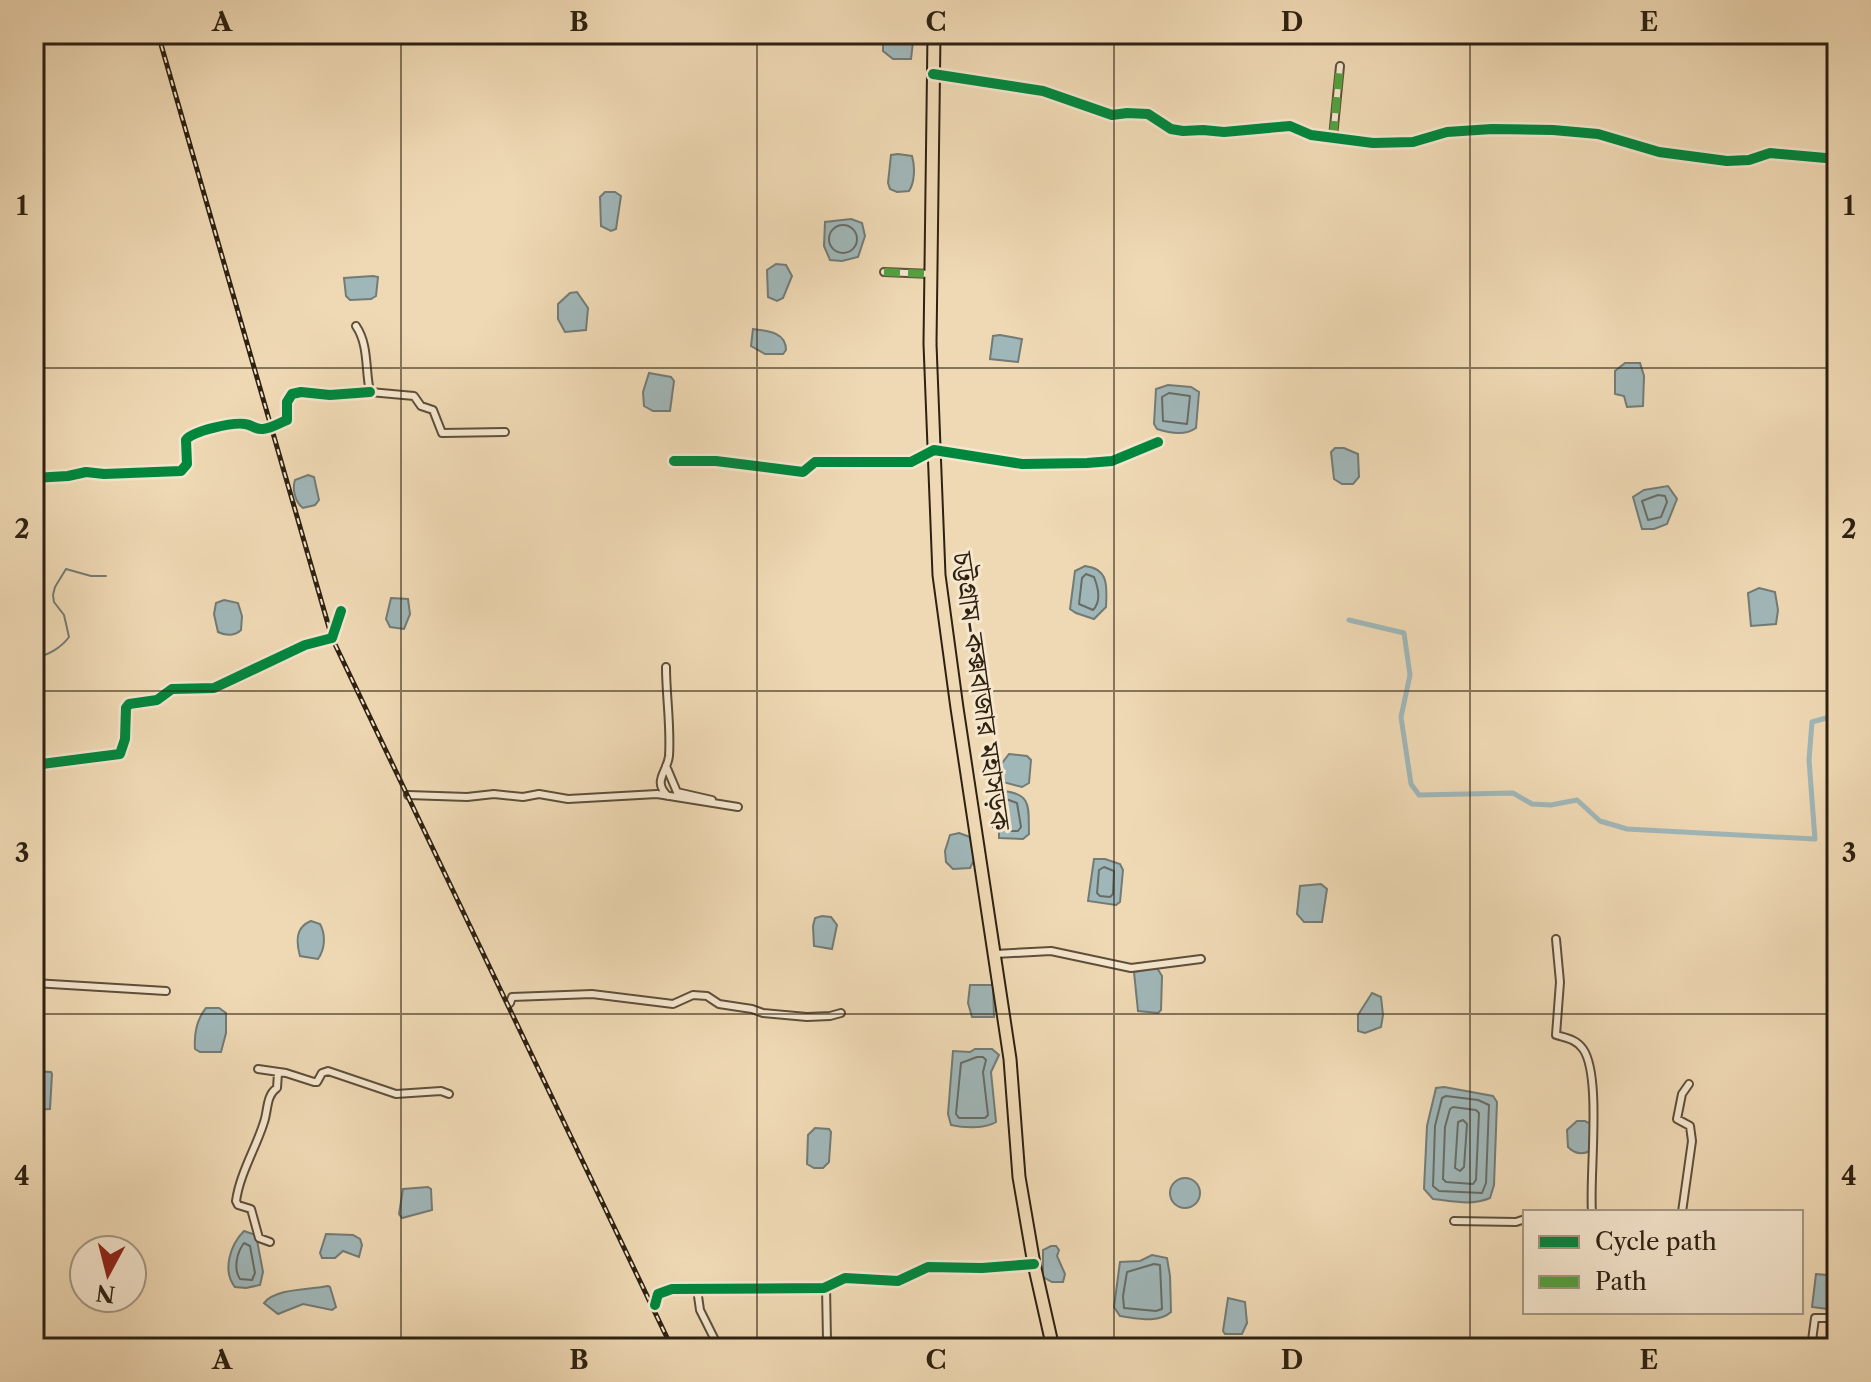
<svg xmlns="http://www.w3.org/2000/svg" width="1871" height="1382" font-family="'Libre Caslon Text','Noto Serif Bengali',serif">
<style>
.water{fill:#a0b7b9;stroke:#727b76;stroke-width:2}
.lines{fill:none;stroke-linecap:round;stroke-linejoin:round}
.shore{stroke:#676c66;stroke-width:2}
.stream{stroke:#727b76;stroke-width:2}
.canal{stroke:#a0b7b9;stroke-width:5}
.street-casing{stroke:#5e4f3a;stroke-width:10}
.secondary-casing{stroke:#2e2112;stroke-width:12}
.highway-casing{stroke:#2e2112;stroke-width:15}
.street{stroke:#f5e6ce;stroke-width:6}
.secondary{stroke:#f5e6ce;stroke-width:8}
.highway{stroke:#efd9b4;stroke-width:11}
.rail-casing{stroke:#2e2112;stroke-width:5}
.rail{stroke:#f5e6ce;stroke-width:2;stroke-dasharray:6;stroke-linecap:butt}
.quiet{stroke:#52a23f;stroke-width:8;stroke-dasharray:16 8;stroke-linecap:butt}
.cycleway-casing{stroke:#f5e6ce;stroke-width:15}
.cycleway{stroke:#00873e;stroke-width:10}
.grid{fill:none;stroke:#2e2112;stroke-width:2;stroke-opacity:0.55}
.labels{text-anchor:middle;dominant-baseline:central;stroke-width:6;stroke-linejoin:round;paint-order:stroke}
.street-label{font-size:28px;fill:#2e2112;stroke:#f5e6ce}
.neatline{fill:none;stroke:#2e2112;stroke-width:3}
.grid-label{font-size:26px;text-anchor:middle;font-weight:bold;fill:#2e2112}
</style>
<rect width="100%" height="100%" fill="#efd9b4"/>
<filter id="stains"><feTurbulence type="fractalNoise" baseFrequency=".0025" numOctaves="4"/><feColorMatrix values="0 0 0 0 .2 0 0 0 0 .09 0 0 0 0 .02 0 0 0 .5 -.17"/></filter>
<radialGradient id="worn" r=".72"><stop offset=".6" stop-color="#630" stop-opacity="0"/><stop offset="1" stop-color="#630" stop-opacity=".3"/></radialGradient>
<path class="water" d="M883,34H914L911,59H893L883,51Z
M898,154L912,156C915,166 915,182 909,191L897,192L890,189L888,183L891,155Z
M605,192H615L621,196L616,229L611,231L601,226L600,197Z
M851,219L862,223L865,236L858,257L842,261L830,260L824,246L825,222Z
M776,264L786,265L792,276L783,298L777,301L768,297L767,270Z
M373,276L378,277L376,296L371,299L350,300L346,296L344,278Z
M577,292L588,308L586,330L565,332L558,319V304L570,293Z
M753,329C768,331 786,332 786,350L783,354H765L751,346Z
M1000,335L1022,339L1018,362L990,359L993,336Z
M1625,363H1640L1644,376L1643,406L1627,407L1624,396L1615,394V371Z
M649,373L671,377L674,381L670,411H653L644,406L643,392Z
M1168,385L1191,387L1199,392L1196,428C1185,436 1169,433 1157,429L1154,424L1156,389Z
M1335,448H1344L1358,454L1359,477L1353,484H1342L1334,479L1331,452Z
M308,475L314,477L319,500L315,505L303,508C295,502 292,489 295,480Z
M1668,486L1677,499L1667,524L1654,529H1642L1633,497L1644,490Z
M1085,566C1109,569 1107,586 1106,607L1094,619L1076,613L1070,609L1075,571Z
M1759,588L1775,592L1778,610L1776,624L1751,626L1748,593Z
M391,598L408,599L410,614L404,629L390,627L386,619Z
M224,600L238,603L242,616L241,630C235,636 226,636 218,632L214,614L216,603Z
M1009,754L1027,756L1031,760L1029,783L1022,787L1003,782L999,767Z
M1003,791C1033,794 1028,808 1029,834L1023,839L999,838V829L993,827L996,794Z
M959,833L970,837L974,860L970,868L953,869L946,862L945,851L950,835Z
M1094,859H1105L1120,864L1123,870L1120,902L1116,905L1088,901Z
M1321,884L1327,889L1322,922H1304L1297,914L1300,886Z
M822,916L831,917L837,925L832,949L814,946L813,926L815,918Z
M311,921L320,924C326,935 325,949 318,959L300,956C296,942 295,927 311,921Z
M1157,968L1162,976L1161,1010L1158,1013L1138,1011L1134,972Z
M970,985H993L994,1017H972L968,1003Z
M1372,993L1381,997L1383,1015L1381,1027L1365,1033L1358,1031V1015Z
M206,1008H219L226,1013V1033L221,1052H200L195,1049C194,1035 197,1019 206,1008Z
M975,1049H992L999,1055L991,1072L996,1122C985,1129 964,1128 951,1125L948,1114L953,1051L970,1052Z
M34,1071L51,1072L52,1074L50,1109L34,1110Z
M1444,1087L1493,1096L1497,1102L1494,1185L1490,1198C1472,1206 1452,1201 1433,1199L1424,1189L1427,1126L1436,1088Z
M1577,1121H1585L1591,1124L1590,1151C1582,1155 1574,1153 1568,1147L1567,1130Z
M815,1128L829,1129L831,1132L829,1162L823,1168H814L807,1164L808,1135Z
M1170 1193a15 15 0 1 1 30 0a15 15 0 1 1-30 0Z
M428,1187L431,1189L432,1210L402,1218L399,1214L403,1189Z
M244,1231L256,1235L263,1272L260,1285L246,1288L235,1287C222,1271 230,1245 244,1231Z
M326,1234L353,1235L360,1239L362,1245L359,1257L343,1251L335,1258H322L320,1253Z
M1051,1246H1056L1059,1250L1057,1256L1065,1274L1063,1282H1052L1043,1277V1250Z
M1152,1255L1167,1258L1170,1276L1171,1312C1158,1324 1136,1318 1120,1316L1114,1307L1120,1262L1140,1261Z
M1816,1274L1837,1276L1835,1304L1827,1309L1812,1307Z
M328,1286L330,1287L336,1307L332,1310L303,1304L278,1314L264,1303C276,1288 309,1290 328,1286Z
M1228,1298L1245,1302L1247,1323L1242,1334H1225L1223,1331Z"/>
<g class="lines">
<path class="shore" d="M829 239a14 14 0 1 1 28 0a14 14 0 1 1-28 0Z
M1169,393L1190,396L1187,424L1163,421L1162,397Z
M1658,495L1665,496L1667,502L1661,517L1648,520L1642,501Z
M1086,574L1094,577C1098,587 1102,601 1093,610L1079,604L1082,578Z
M1006,799L1017,803L1021,827L1018,831H1009C1004,822 994,808 1006,799Z
M1104,867L1114,871L1113,894L1110,897L1100,896L1097,893L1099,870Z
M977,1057H983L986,1060L983,1072L988,1115L985,1118H959L956,1114L961,1063Z
M1446,1096L1478,1100L1489,1105L1486,1183L1482,1193L1439,1191L1433,1186L1435,1126L1442,1098Z
M1453,1107L1476,1110L1479,1113L1476,1180L1473,1184L1446,1182L1443,1179L1445,1127L1450,1109Z
M1463,1120L1467,1124L1464,1167L1460,1171L1455,1168L1458,1122Z
M244,1243L250,1246L255,1273L252,1280L240,1279C233,1269 237,1252 244,1243Z
M1154,1264L1160,1265L1162,1309L1156,1311L1124,1308L1123,1296L1127,1272Z"/>
<path class="stream" d="M34,659C49,654 60,649 69,637L64,615L54,602L53,595L55,587L66,569L91,576H106"/>
<path class="canal" d="M1349,620L1404,633L1410,675L1401,717L1411,784L1419,795L1513,793L1532,804L1551,805L1577,800L1600,821L1627,829L1815,839L1809,760L1812,722L1837,715"/>
<g class="street-casing">
<path id="street" d="M1333,137L1340,66
M884,272L931,274
M356,326C369,345 365,370 370,392L414,396L421,406L433,410L442,433L505,432
M674,461H716L803,472L815,462H911L934,450L1022,464L1087,463L1112,461L1158,442
M34,478L68,476L86,472L104,474L181,471L187,464L186,440C192,431 233,422 245,424C253,425 255,430 263,429C272,428 279,423 287,420V402L292,394L301,392L330,395L370,392
M666,667C666,696 671,726 669,756C667,773 652,781 668,796
M34,765L120,754L125,739L126,708L129,704L157,700L172,689L214,688L305,645L332,638L341,611
M666,766L677,792L712,800
M408,795L467,797L494,794L523,797L539,794L568,799L657,794L738,807
M1556,939L1560,982L1556,1035C1566,1038 1576,1039 1583,1049C1602,1076 1589,1176 1592,1212
M995,954L1051,951L1131,968L1201,959
M34,983L166,991
M510,1003L512,997L592,994L673,1004L693,995L707,996L719,1004L752,1009L763,1013L807,1017L830,1016L841,1013
M258,1069L286,1073L314,1082H317L322,1073L328,1071L396,1094L441,1091L449,1094
M1682,1212L1692,1141L1690,1126L1677,1119L1682,1094L1689,1084
M1454,1221L1516,1222L1525,1219
M270,1242L259,1238L251,1209L238,1205L236,1201C240,1173 256,1148 264,1122C268,1111 266,1095 277,1088L278,1073
M826,1287L827,1340
M697,1289L700,1310L719,1348
M655,1305L658,1294L672,1289L824,1288L845,1278L898,1281L928,1267L982,1268L1034,1264
M1811,1348L1815,1318H1837"/>
</g>
<g class="secondary-casing">
<path id="secondary" d="M933,74L1043,91L1112,115L1127,113L1148,114L1171,129L1183,131L1203,130L1224,132L1290,126L1311,135L1373,143L1413,142L1447,132L1492,129L1553,130L1598,134L1659,152L1727,161L1749,160L1770,153L1837,159"/>
</g>
<g class="highway-casing">
<path id="highway" d="M934,34L930,344L939,575L957,708L1010,1059L1019,1177L1034,1264L1053,1348"/>
</g>
<use href="#street" class="street"/>
<use href="#secondary" class="secondary"/>
<use href="#highway" class="highway"/>
<g class="rail-casing">
<path id="rail" d="M158,34L332,638L672,1348"/>
</g>
<use href="#rail" class="rail"/>
<path class="quiet" d="M1333,137L1340,66
M884,272L931,274"/>
<g class="cycleway-casing">
<path id="cycleway" d="M933,74L1043,91L1112,115L1127,113L1148,114L1171,129L1183,131L1203,130L1224,132L1290,126L1311,135L1373,143L1413,142L1447,132L1492,129L1553,130L1598,134L1659,152L1727,161L1749,160L1770,153L1837,159
M674,461H716L803,472L815,462H911L934,450L1022,464L1087,463L1112,461L1158,442
M34,478L68,476L86,472L104,474L181,471L187,464L186,440C192,431 233,422 245,424C253,425 255,430 263,429C272,428 279,423 287,420V402L292,394L301,392L330,395L370,392
M34,765L120,754L125,739L126,708L129,704L157,700L172,689L214,688L305,645L332,638L341,611
M655,1305L658,1294L672,1289L824,1288L845,1278L898,1281L928,1267L982,1268L1034,1264"/>
</g>
<use href="#cycleway" class="cycleway"/>
</g>
<path class="grid" d="M401,34V1348M757,34V1348M1114,34V1348M1470,34V1348M34,368H1837M34,691H1837M34,1014H1837"/>
<g class="labels">
<g class="street-label">
<text transform="translate(982 691) rotate(82)">চট্টগ্রাম-কক্সবাজার মহাসড়ক</text>
</g>
</g>
<rect width="1871" height="1382" fill="none" stroke="#efd9b4" stroke-width="88"/>
<rect x="1523" y="1210" width="280" height="104" fill="#f5e6ce" stroke="#a59783" stroke-width="2"/>
<rect x="1539" y="1236" width="40" height="12" fill="#00873e" stroke="#a59783" stroke-width="2"/>
<text x="1595" y="1250" font-size="24" fill="#2e2112">Cycle path</text>
<rect x="1539" y="1276" width="40" height="12" fill="#52a23f" stroke="#a59783" stroke-width="2"/>
<text x="1595" y="1290" font-size="24" fill="#2e2112">Path</text>
<g transform="translate(108 1274) rotate(187)"><circle r="38" fill="#f5e6ce" stroke="#a59783" stroke-width="2"/>
<path d="M0-6L14 30L0 20L-14 30Z" fill="#8f2418"/>
<text y="-12" font-size="22" font-weight="bold" text-anchor="middle" fill="#2e2112">N</text>
</g>
<rect x="44" y="44" width="1783" height="1294" class="neatline"/>
<g class="grid-label">
<text x="222" y="31">A</text>
<text x="579" y="31">B</text>
<text x="936" y="31">C</text>
<text x="1292" y="31">D</text>
<text x="1649" y="31">E</text>
<text x="22" y="215">1</text>
<text x="1849" y="215">1</text>
<text x="22" y="538">2</text>
<text x="1849" y="538">2</text>
<text x="22" y="862">3</text>
<text x="1849" y="862">3</text>
<text x="22" y="1185">4</text>
<text x="1849" y="1185">4</text>
<text x="222" y="1369">A</text>
<text x="579" y="1369">B</text>
<text x="936" y="1369">C</text>
<text x="1292" y="1369">D</text>
<text x="1649" y="1369">E</text>
</g>
<rect width="100%" height="100%" filter="url(#stains)"/>
<rect width="100%" height="100%" fill="url(#worn)"/>
</svg>
